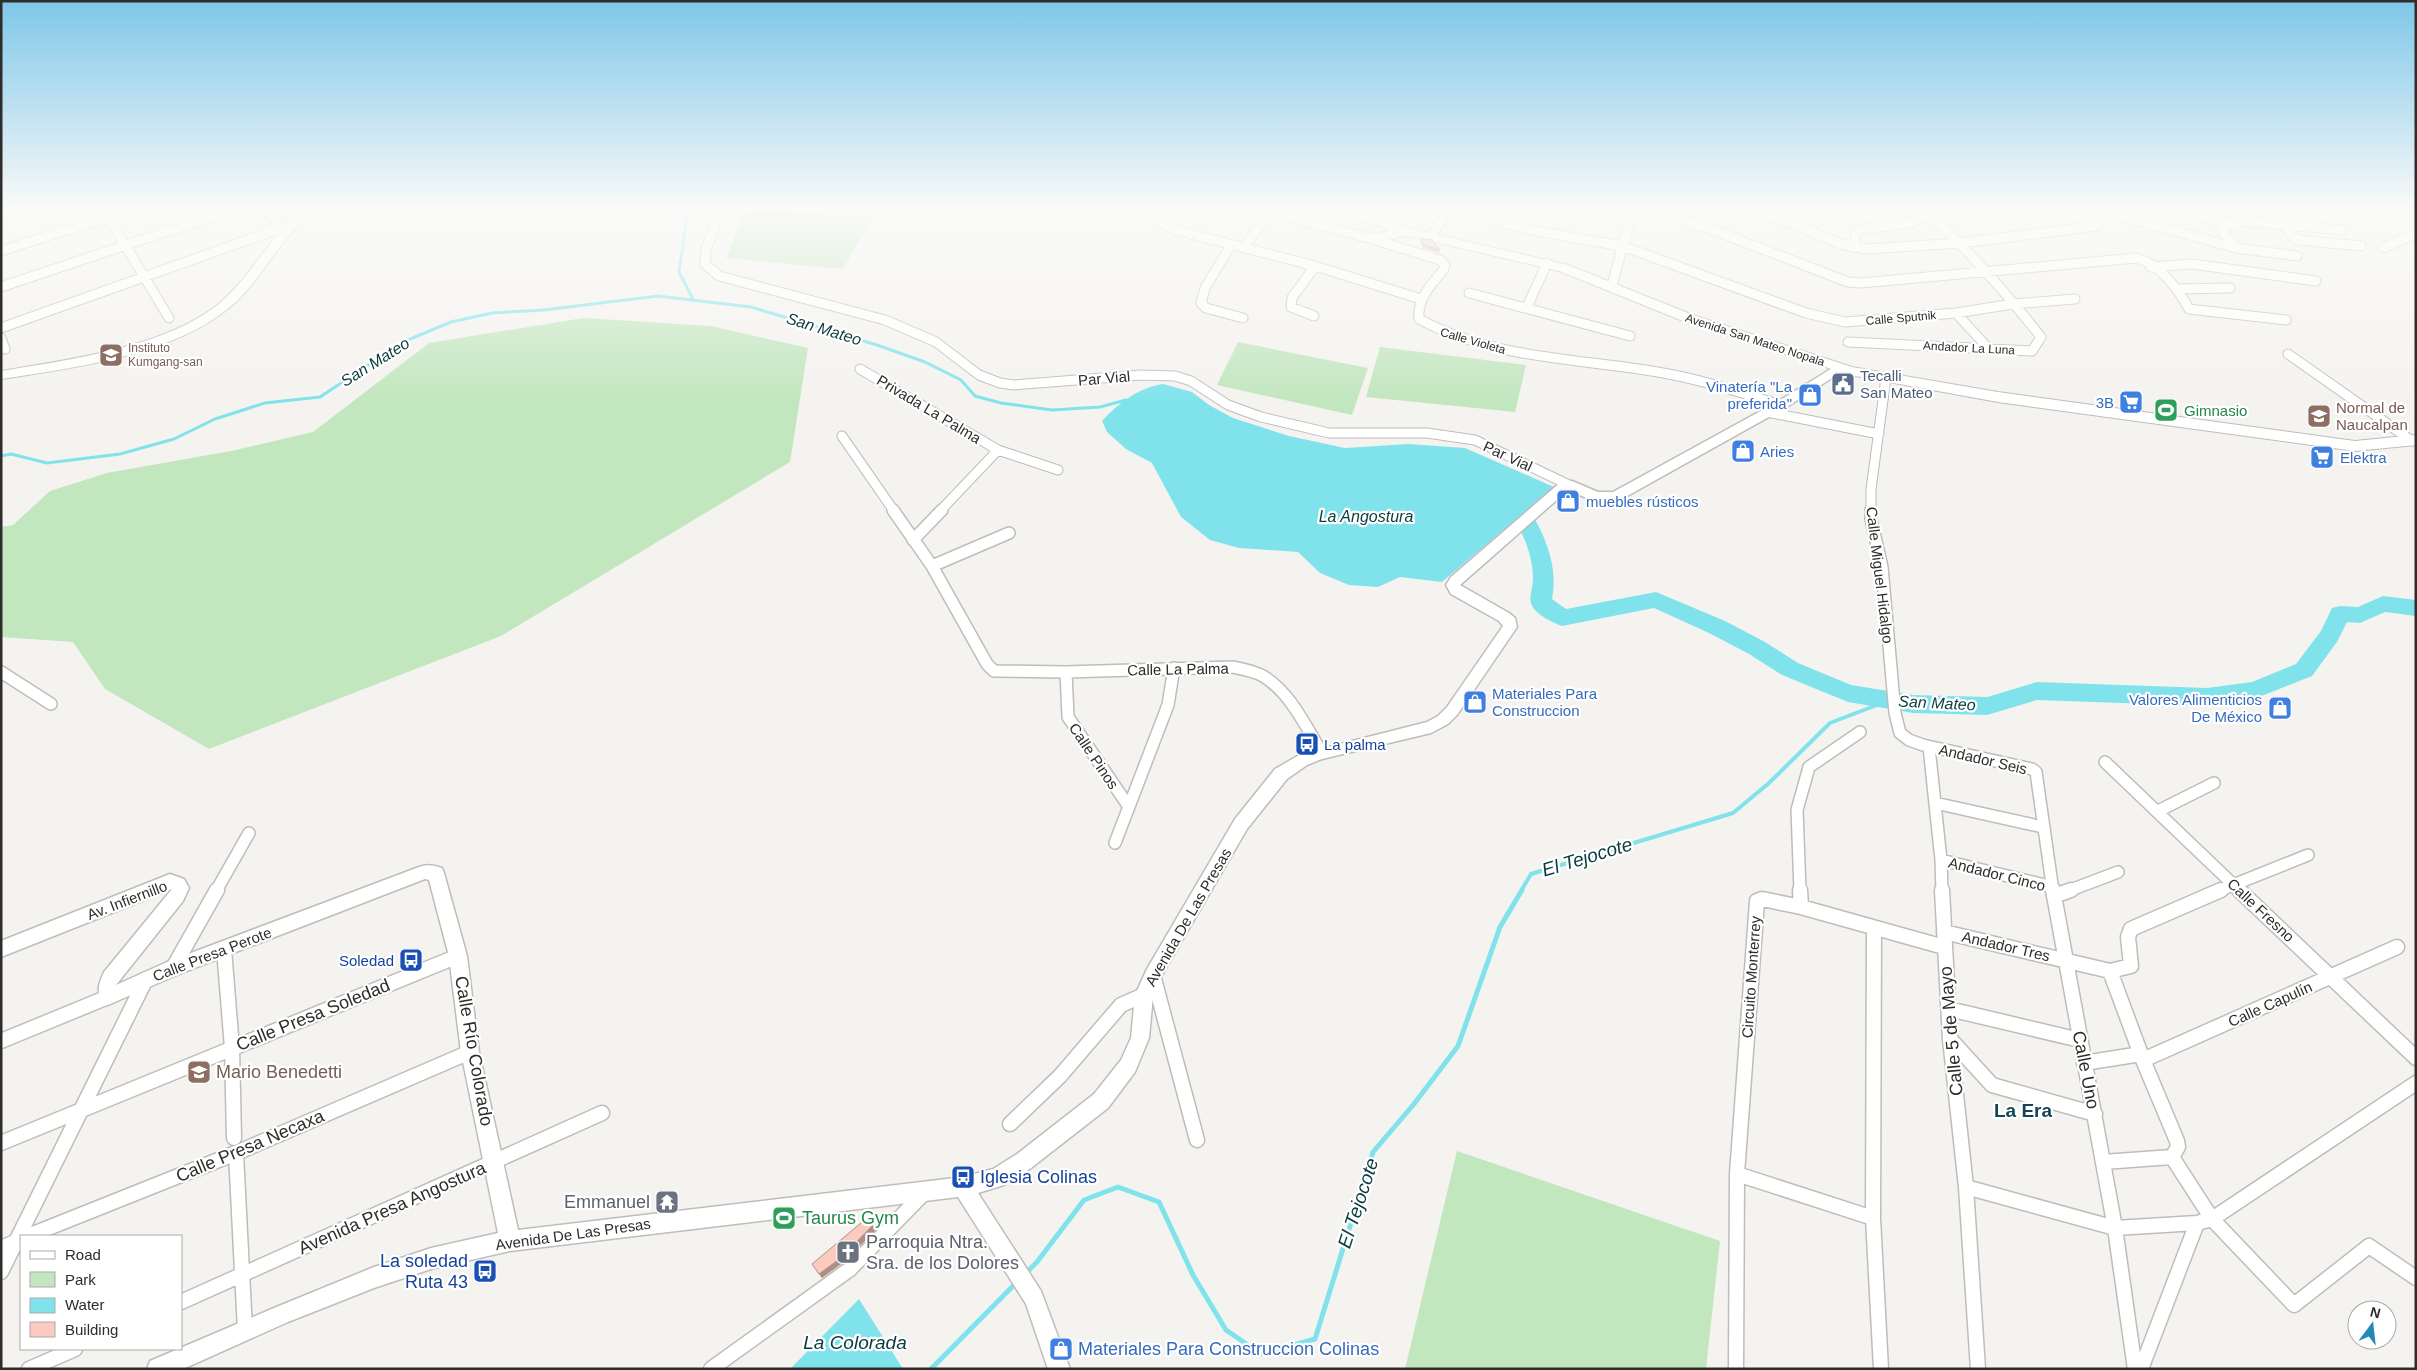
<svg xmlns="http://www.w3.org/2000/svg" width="2417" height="1370" font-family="Helvetica,sans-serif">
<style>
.green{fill:#c2e6be}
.water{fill:#80e3eb}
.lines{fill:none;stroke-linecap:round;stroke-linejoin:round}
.stream-far2{stroke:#80e3eb;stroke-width:3}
.stream-far1{stroke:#80e3eb;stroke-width:4}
.stream{stroke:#80e3eb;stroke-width:5}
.river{fill:#80e3eb;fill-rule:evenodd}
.street-far2-casing{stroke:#bebdba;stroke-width:11}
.street-far1-casing{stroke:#bebdba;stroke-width:14}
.street-casing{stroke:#bebdba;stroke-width:17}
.secondary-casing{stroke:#bebdba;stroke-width:3}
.primary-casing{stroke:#bebdba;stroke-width:2}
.street-far2{stroke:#fff;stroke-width:9}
.street-far1{stroke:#fff;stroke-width:11}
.street{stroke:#fff;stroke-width:14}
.secondary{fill:#fff;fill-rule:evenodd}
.primary{fill:#fff;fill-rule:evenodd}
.wall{fill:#d7afa3}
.shaded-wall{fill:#af8e85}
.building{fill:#facbbe;stroke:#af8e85}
.labels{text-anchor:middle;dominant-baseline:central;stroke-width:4.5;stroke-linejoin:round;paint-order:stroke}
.far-street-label{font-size:12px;fill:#2e2d2c;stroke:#fff}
.far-education-label{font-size:12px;fill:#785e54;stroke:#fff;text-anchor:start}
.service-label{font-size:15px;fill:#4e5e75;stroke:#fff;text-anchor:start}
.street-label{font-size:15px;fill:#2e2d2c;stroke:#fff}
.shop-label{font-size:15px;fill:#366cbe;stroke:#fff;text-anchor:start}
.education-label{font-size:15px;fill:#785e54;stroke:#fff;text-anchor:start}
.leisure-label{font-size:15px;fill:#27864d;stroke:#fff;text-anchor:start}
.transit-label{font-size:15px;fill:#164399;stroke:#fff;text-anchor:start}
.water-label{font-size:16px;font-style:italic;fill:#0a3b3f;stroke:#fff}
.near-street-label{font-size:18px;fill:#2e2d2c;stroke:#fff}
.near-education-label{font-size:18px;fill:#785e54;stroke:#fff;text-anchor:start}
.near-transit-label{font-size:18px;fill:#164399;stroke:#fff;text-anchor:start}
.near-worship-label{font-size:18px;fill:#5b616d;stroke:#fff;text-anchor:end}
.near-leisure-label{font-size:18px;fill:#27864d;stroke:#fff;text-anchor:start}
.near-shop-label{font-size:18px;fill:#366cbe;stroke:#fff;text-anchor:start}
.near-water-label{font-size:19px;font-style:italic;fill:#0a3b3f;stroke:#fff}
.near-neighbourhood-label{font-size:19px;font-weight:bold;fill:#144457;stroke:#fff}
</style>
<rect width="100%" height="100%" fill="#f5f3f0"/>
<path class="green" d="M745,210H777L873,217L843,269L726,258Z
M583,318L711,326L808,348L790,462L501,636L209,749L105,689L73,642L1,637V527L13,525L50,491L107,473L231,451L313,432L429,343Z
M1238,342L1368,368L1352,415L1217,385Z
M1380,347L1526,365L1515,412L1366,397Z
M1457,1151L1720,1241L1706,1369H1405Z"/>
<path class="water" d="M1163,384L1192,392L1209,405L1233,418L1289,436L1345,448L1408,444L1465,448L1554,487L1442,582L1400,577L1378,587L1349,585L1320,573L1298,552L1239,548L1210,540L1181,517L1152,463L1126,449L1107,432L1102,421C1120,402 1138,388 1163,384Z
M859,1299L903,1369H790Z"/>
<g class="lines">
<path class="stream-far2" d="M688,210L679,272L693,299
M1,456L11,454L47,463L120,454L174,439L215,419L265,403L320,397L403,342L451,322L492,313L544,310L658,296L751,307L877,345L925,362L961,380L975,396L1001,403L1052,410L1100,407L1126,400"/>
<path class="stream-far1" d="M1521,891L1531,874L1733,813L1769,783L1830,723L1890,700"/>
<path class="stream" d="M1026,1273L1037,1262L1084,1200L1118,1187L1159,1202L1193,1275L1226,1330L1261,1354L1315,1339L1373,1152L1414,1104L1458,1046L1500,927L1522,890
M931,1369L1017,1282"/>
<path class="river" d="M1523,509L1530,511C1547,539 1558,567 1552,599L1566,609L1656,592L1725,621L1765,642L1798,663L1851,685L1913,695L1987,697L2037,682L2207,688L2252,682L2296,664L2321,631L2332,608L2340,606L2358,607L2383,596L2416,600V616L2385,612L2360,623L2347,622L2337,642L2312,676L2254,699L2207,706L2037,700L1987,715L1913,713L1848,702L1782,675L1749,654L1709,633L1654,608L1562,626C1553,623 1533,613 1531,603C1529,597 1533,586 1533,579C1533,557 1524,535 1513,516L1516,511Z"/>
<g class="street-far2-casing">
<path id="street-far2" d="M104,210L169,318
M721,210L706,249L705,264L719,276L885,320L936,342L979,375L1000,383L1014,385L1140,375L1175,376L1191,381L1228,405L1261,417L1329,433H1427L1475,440L1567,484
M1141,210L1176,230L1315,266L1421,299
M1261,210L1372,239L1440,260L1445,265L1444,269C1432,284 1417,298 1419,319C1495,360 1580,358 1663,373C1703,380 1742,393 1781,405
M1470,210L1504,223L1536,231L1622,246L1806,313L1845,322L1956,313L2013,304L2075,299
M1650,210L1713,230L1848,282L1861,283L2136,258C2159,263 2178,289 2189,309L2286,320
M1757,210L1841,244L1866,249L1961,243L2097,226
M2189,210L2222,224
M2227,210L2239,216L2241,221L2234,224H2222L2224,233L2236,248
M1,216L21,210
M2121,216L2236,248L2297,256
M2241,221L2342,230
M2285,225L2292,236L2298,240L2361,246
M1373,239L1405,231
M1231,245L1205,288L1201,303L1206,308L1243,318
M1853,247L1856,234L1860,229L1911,223L1929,214L1968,210
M1244,248L1269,212
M2383,248L2416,234
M1,251L129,210
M2151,267L2192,264L2316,281
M1612,286L1632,210
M1,287L231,210
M2178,289L2230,288
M1469,293L1630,336
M1527,307L1547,263
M1956,313L1988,348
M1314,316L1291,307L1292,298L1315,266
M1,328L281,228
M1,338L5,349
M1848,342L2032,351L2041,337C2006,293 1971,252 1929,214
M2288,354L2412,441
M860,369L998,450L1058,470
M1767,412L1879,434
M842,436L894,511
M940,511L998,450
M1871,511V489L1886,378"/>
</g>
<g class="street-far1-casing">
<path id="street-far1" d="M893,510L932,566L987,664L994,671L1066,672L1233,667C1243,669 1254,671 1263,676C1290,692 1306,727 1322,753
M1871,510V519L1882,567L1895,713L1900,733L1909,740L1923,745L2032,769L2036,772L2053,891
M913,540L942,510
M932,566L1009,533
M1,672L51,704
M1066,672L1068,717L1129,807
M1929,747L1941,860L1942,891
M2105,762L2240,891
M1935,803L2043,827
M2158,811L2214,783
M1115,843L1168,705L1174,668
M1941,860L2053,887
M216,891L249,833
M1800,891L1797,810L1809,767L1860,732
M2068,891L2118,872
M2218,891L2308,855"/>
</g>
<g class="street-casing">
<path id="street" d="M1800,890L1801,907
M1942,890L1950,1039L1966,1187L1978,1369
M2053,890L2115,1228L2135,1369
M2239,890L2416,1058
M2054,896L2071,890
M1874,929L1873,1218L1881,1369
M1944,932L2110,971L2131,966L2128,937L2131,929L2221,890
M224,949L232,1048L234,1138
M173,968L217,890
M2110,971L2143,1060L2177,1141L2178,1147L2172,1157
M1153,975L1197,1140
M1949,1009L2080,1040
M1950,1039L1992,1085L2095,1114
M1,1041L108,997
M2143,1060L2397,947
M2084,1063L2141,1054
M1010,1124L1060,1076L1121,1005L1144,995
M1,1143L458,956
M236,1153L245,1331
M2172,1157L2212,1219L2294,1305L2369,1246L2416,1278
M2103,1162L2172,1157
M1737,1174L1873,1218
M1966,1187L2115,1228L2197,1223L2212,1219L2416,1083
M28,1236L236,1153L470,1052
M1,1248L20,1240
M1,1272L146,979
M181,1302L602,1113
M29,1369L75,1349
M711,1369L850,1269L925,1192
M1736,1369L1737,1174L1757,901L1762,899L1801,907L1944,947
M2141,1369L2197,1223"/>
</g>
<g class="secondary-casing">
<path id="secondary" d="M261,210H271L285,226L292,230L287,233L277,230Z
M1443,210H1453L1435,239H1427L1426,237Z
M1839,364L1843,365L1845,368L1843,371L1785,408L1620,500L1596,502L1568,490L1460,585L1509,613L1515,618L1517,627L1457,715L1448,724L1431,733L1322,759L1307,765L1287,779L1247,829L1159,980L1153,995L1149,1038L1135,1072L1108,1108L1031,1168L1004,1185L978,1193L1041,1291L1070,1369H1048L1026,1304L958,1197L510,1251L431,1269L374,1288L288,1322L183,1369H147L150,1361L274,1308L374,1267L431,1248L498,1233L461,1052L449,956L429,880L425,879L179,974L108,1005L102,1003C96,991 99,983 104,972L172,889L1,957V941L170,874L184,879L189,888L183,901L116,985L167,962L419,867C427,864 434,865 442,868L444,873L467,956L479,1052L518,1230L963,1177L993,1169L1017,1154L1094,1094L1121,1060L1131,1038L1135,995L1147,969L1235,819L1275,769L1301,754L1427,722L1438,716L1447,707L1503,626L1499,621L1451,594L1446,585L1451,577L1562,481H1572L1598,492H1613L1777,402Z"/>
</g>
<g class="primary-casing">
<path id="primary" d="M300,210H313C306,220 295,228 287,238C268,261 252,290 229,308C170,356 74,368 1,379V371C68,360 168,347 221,302C252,275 270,237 300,210Z
M1340,210H1357L1409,228L1568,265L1693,315L1852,367L1998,392L2355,441L2416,435V445L2355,451L1998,402L1850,375L1683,321L1559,271L1401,234L1342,213Z"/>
</g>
<use href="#street-far2" class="street-far2"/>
<use href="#street-far1" class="street-far1"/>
<use href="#street" class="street"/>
<use href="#secondary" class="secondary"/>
<use href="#primary" class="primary"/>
</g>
<path class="wall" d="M1421,238L1440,250L1439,253L1423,248L1420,242Z"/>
<path class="shaded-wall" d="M873,1225L876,1230L844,1262L822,1278L819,1274Z"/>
<path class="building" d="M1421,238L1432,240L1440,250L1424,245Z
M867,1218L873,1225L841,1258L819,1274L812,1264Z"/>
<linearGradient id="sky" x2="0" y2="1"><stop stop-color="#7ec7e9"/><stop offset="0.52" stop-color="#fafaf8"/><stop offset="1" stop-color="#fafaf8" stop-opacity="0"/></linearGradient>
<rect width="2417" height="401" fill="url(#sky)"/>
<defs>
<g id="school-square" transform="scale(1.25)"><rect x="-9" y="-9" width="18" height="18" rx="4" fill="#8d6e63" stroke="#fff"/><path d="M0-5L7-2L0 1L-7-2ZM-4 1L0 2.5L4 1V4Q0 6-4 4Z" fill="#fff"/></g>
<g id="civic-square" transform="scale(1.25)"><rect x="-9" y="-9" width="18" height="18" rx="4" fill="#5c6f8a" stroke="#fff"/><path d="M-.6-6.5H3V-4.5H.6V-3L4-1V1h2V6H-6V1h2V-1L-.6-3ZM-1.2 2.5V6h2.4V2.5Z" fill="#fff"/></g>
<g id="shop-square" transform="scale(1.25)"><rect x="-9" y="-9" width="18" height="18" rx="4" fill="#3f7fe0" stroke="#fff"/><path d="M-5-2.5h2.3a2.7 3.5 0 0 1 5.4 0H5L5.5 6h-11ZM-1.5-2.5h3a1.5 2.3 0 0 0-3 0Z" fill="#fff"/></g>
<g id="supermarket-square" transform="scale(1.25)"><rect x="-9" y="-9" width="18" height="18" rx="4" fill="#3f7fe0" stroke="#fff"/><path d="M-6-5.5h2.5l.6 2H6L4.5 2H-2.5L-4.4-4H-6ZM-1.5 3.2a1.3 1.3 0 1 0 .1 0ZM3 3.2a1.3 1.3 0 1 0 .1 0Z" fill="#fff"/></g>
<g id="stadium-square" transform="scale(1.25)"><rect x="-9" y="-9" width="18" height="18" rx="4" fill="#2e9e5b" stroke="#fff"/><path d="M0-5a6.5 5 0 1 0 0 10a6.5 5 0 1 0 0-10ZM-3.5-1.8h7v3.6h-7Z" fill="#fff"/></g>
<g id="bus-square" transform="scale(1.25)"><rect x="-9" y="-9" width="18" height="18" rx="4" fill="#1a4fb4" stroke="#fff"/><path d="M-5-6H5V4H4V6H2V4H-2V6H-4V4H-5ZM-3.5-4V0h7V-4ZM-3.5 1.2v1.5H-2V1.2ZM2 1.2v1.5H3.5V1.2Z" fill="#fff"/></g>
<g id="temple-square" transform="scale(1.25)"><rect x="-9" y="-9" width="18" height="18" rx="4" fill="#6b7280" stroke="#fff"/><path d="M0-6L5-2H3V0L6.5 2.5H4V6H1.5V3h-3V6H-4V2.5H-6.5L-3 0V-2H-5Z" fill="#fff"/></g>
<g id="church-square" transform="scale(1.25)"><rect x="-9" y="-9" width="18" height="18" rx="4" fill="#6b7280" stroke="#fff"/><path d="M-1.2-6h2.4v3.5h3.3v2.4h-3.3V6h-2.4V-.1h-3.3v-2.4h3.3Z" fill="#fff"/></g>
</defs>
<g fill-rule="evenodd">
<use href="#school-square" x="111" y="355"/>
<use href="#civic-square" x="1843" y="384"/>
<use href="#shop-square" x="1810" y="395"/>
<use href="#supermarket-square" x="2131" y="402"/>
<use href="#stadium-square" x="2166" y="410"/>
<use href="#school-square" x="2319" y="416"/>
<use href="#shop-square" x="1743" y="451"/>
<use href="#supermarket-square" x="2322" y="457"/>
<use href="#shop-square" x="1568" y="501"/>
<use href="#shop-square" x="1475" y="702"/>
<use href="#shop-square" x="2280" y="708"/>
<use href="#bus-square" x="1307" y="744"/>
<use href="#bus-square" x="411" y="960"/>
<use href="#school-square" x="199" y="1072"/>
<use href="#bus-square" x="963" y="1177"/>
<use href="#temple-square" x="667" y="1202"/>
<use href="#stadium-square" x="784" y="1218"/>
<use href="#church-square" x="848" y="1252"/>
<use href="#bus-square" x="485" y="1271"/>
<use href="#shop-square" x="1061" y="1349"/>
</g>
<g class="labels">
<g class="far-street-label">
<text transform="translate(1901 318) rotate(-5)">Calle Sputnik</text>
<text transform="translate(1755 340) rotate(18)">Avenida San Mateo Nopala</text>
<text transform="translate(1473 341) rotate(16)">Calle Violeta</text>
<text transform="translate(1969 348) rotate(3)">Andador La Luna</text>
</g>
<g class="far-education-label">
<text x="128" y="348">Instituto<tspan x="128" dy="14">Kumgang-san</tspan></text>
</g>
<g class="service-label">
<text x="1860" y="375">Tecalli<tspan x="1860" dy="17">San Mateo</tspan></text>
</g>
<g class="street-label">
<text transform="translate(1104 378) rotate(-5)">Par Vial</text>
<text transform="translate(929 409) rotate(31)">Privada La Palma</text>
<text transform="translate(1508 456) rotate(25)">Par Vial</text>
<text transform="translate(1880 575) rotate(83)">Calle Miguel Hidalgo</text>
<text transform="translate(1178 669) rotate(-1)">Calle La Palma</text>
<text transform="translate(1094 756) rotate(56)">Calle Pinos</text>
<text transform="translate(1983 759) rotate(13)">Andador Seis</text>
<text transform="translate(1997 874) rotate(14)">Andador Cinco</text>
<text transform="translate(127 900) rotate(-21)">Av. Infiernillo</text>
<text transform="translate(2261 910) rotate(43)">Calle Fresno</text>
<text transform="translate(1188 917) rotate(-60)">Avenida De Las Presas</text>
<text transform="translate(2006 946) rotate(13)">Andador Tres</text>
<text transform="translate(212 954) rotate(-21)">Calle Presa Perote</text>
<text transform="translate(1751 977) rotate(-86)">Circuito Monterrey</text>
<text transform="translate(2270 1004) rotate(-24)">Calle Capulín</text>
<text transform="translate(573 1234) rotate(-8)">Avenida De Las Presas</text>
</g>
<g class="shop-label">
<text x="1792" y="386" text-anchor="end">Vinatería "La<tspan x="1792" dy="17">preferida"</tspan></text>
<text x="2114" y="402" text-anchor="end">3B</text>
<text x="1760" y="451">Aries</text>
<text x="2340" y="457">Elektra</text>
<text x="1586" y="501">muebles rústicos</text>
<text x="1492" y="693">Materiales Para<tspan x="1492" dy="17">Construccion</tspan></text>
<text x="2262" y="699" text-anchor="end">Valores Alimenticios<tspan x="2262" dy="17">De México</tspan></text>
</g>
<g class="education-label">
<text x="2336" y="407">Normal de<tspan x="2336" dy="17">Naucalpan</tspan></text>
</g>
<g class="leisure-label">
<text x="2184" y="410">Gimnasio</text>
</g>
<g class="transit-label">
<text x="1324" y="744">La palma</text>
<text x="394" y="960" text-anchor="end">Soledad</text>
</g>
<g class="water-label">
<text transform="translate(824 329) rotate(17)">San Mateo</text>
<text transform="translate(375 362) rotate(-32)">San Mateo</text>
<text x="1366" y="516">La Angostura</text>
<text transform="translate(1937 703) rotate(3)">San Mateo</text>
</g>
<g class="near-street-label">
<text transform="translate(313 1015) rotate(-22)">Calle Presa Soledad</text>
<text transform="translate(1951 1031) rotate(-95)">Calle 5 de Mayo</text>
<text transform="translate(474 1051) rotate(80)">Calle Río Colorado</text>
<text transform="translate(2086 1070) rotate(79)">Calle Uno</text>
<text transform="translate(250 1146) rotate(-23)">Calle Presa Necaxa</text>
<text transform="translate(392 1208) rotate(-24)">Avenida Presa Angostura</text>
</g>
<g class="near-education-label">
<text x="216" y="1072">Mario Benedetti</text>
</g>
<g class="near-transit-label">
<text x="980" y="1177">Iglesia Colinas</text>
<text x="468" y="1261" text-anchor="end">La soledad<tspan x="468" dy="21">Ruta 43</tspan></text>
</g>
<g class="near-worship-label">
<text x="650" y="1202">Emmanuel</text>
<text x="866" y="1242" text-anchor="start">Parroquia Ntra.<tspan x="866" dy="21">Sra. de los Dolores</tspan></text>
</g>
<g class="near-leisure-label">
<text x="802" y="1218">Taurus Gym</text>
</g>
<g class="near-shop-label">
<text x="1078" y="1349">Materiales Para Construccion Colinas</text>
</g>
<g class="near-water-label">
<text transform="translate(1587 857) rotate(-17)">El Tejocote</text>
<text transform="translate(1358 1203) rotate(-72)">El Tejocote</text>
<text x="855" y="1342">La Colorada</text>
</g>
<g class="near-neighbourhood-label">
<text x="2023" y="1110">La Era</text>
</g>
</g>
<rect width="2417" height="1370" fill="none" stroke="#2e2d2c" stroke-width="5"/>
<rect x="20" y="1235" width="162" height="115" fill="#ffffff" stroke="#ababab"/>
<rect x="30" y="1251" width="25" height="8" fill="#ffffff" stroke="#ababab"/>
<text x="65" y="1260" font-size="15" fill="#2e2d2c">Road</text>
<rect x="30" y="1272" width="25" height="15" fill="#c2e6be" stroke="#ababab"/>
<text x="65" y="1285" font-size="15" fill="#2e2d2c">Park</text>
<rect x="30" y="1298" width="25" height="15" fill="#80e3eb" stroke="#ababab"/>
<text x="65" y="1310" font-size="15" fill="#2e2d2c">Water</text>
<rect x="30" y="1322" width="25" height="15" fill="#facbbe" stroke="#ababab"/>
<text x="65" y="1335" font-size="15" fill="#2e2d2c">Building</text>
<g transform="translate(2372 1325) rotate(15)"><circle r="24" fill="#ffffff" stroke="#ababab"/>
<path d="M0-4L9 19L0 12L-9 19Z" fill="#218ab2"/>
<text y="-8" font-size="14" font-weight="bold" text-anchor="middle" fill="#2e2d2c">N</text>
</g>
</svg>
